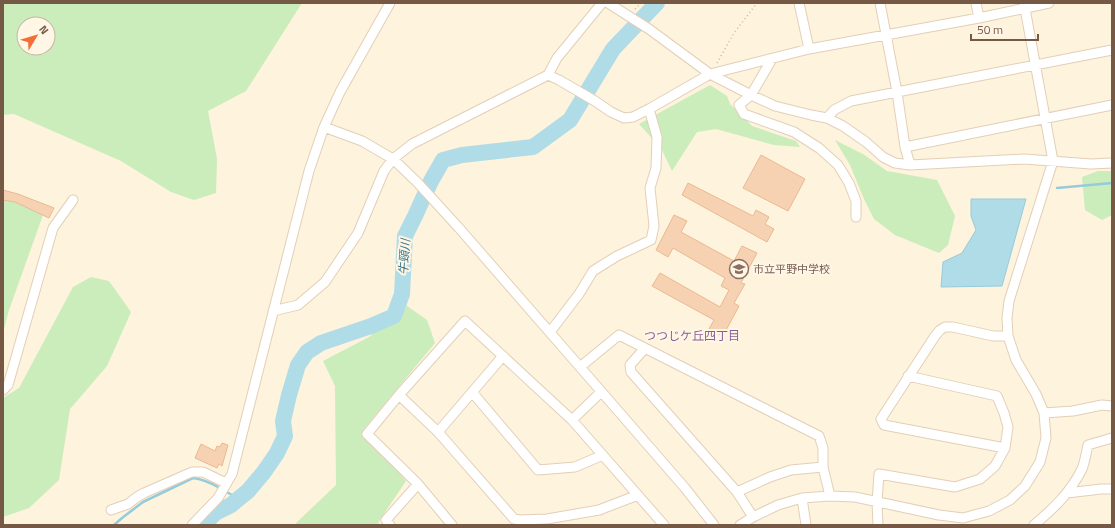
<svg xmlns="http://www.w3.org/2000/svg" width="1115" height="528" font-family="'Titillium Web','Noto Sans JP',sans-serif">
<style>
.green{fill:#cbecbb;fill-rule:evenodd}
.water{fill:#b0dce8;stroke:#96cbdb}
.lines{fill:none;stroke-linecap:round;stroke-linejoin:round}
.stream{stroke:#96cbdb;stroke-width:2.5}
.river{stroke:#b0dce8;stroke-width:16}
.building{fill:#f6d2b2;stroke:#e9b991}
.minor-casing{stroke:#e2cfb8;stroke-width:11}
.path{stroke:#dab596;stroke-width:1.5;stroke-dasharray:1 3;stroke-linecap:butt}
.minor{stroke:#fff;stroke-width:9}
.labels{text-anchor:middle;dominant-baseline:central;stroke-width:4;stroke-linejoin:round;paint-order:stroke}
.education-label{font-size:11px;fill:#785e54;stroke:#fff6e5;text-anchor:start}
.water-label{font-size:12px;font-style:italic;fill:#3c788b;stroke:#fff6e5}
.neighbourhood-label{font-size:12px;fill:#895f99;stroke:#fff6e5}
</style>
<rect width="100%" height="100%" fill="#fef3dd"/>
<path class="green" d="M3,3H302L246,91L208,111L217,159L216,193L194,200L171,192L121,161L14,114L3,115ZM24,24H48V48H24Z
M710,85L727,96L730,104L752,126L796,141L800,147L774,145L716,129L697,132L672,171L661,148L639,124Z
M835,140L863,154L887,171L937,180L955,216L948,245L939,253L895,235L874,219L864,199L850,165Z
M1098,171H1112V215L1102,220L1085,210L1082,177Z
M3,200L15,202L43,215L9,310L3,333Z
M91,277L109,281L131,312L107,366L70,409L59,480L29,508L3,517V398L19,388L73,287Z
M403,303L427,320L435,343L363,430L406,481L379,521L378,525H294L336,485L335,386L323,361L369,337Z"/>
<path class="water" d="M971,199H1026L1002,286L941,287L943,262L962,253L976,230L971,216Z"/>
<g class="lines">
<path class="stream" d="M1057,188L1112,183
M225,491L239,499
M114,525L122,518L143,502L193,478C203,479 211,483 220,488"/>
<path class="river" d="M204,525L215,513L231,505L248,491L264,472L277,453L285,436L283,421L289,395L298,365L307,352L321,343L371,326L394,316L402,294L405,236L415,216L431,181L443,160L462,155L533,147L570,120L613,49L657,3"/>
</g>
<path class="building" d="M761,155L805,179L788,211L743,188Z
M688,183L753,216L756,210L769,217L765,224L774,229L767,242L682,195Z
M3,190L18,194L54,208L49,218L15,202L3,200Z
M674,215L687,221L681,232L734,261L742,246L757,253L741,283L745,284L734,303L739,306L723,336L709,329L714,320L652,286L660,273L720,307L729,290L721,286L725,278L673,248L668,257L656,250Z
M222,443L228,445L222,466L219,464L217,468L195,458L201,444L215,451L217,446L220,447Z"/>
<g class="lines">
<g class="minor-casing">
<path id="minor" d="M608,3L649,29L710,74L751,95L775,106L811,115L827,118L843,126L866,142L883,157L895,163L910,165L1024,159L1091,164L1112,163
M799,3L809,49
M880,3L897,92L905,147L910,165
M976,3L979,18
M772,59L751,95L739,105L744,114L794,132L819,148L838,165L849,183L856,201V217
M548,75L559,80L595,101L611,112L624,118L633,117L649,109L710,74L809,49L979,18L1049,3
M827,118L834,110L851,101L1112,50
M324,127L362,141L393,159L417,182L459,228L580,367L685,488L714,525
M905,147L1112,105
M273,311L298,305L325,282L358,233L384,171L393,159L412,144L548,75L557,58L602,3
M550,332L579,294L593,271L617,256L651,240L654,226L650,188L656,168L657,137L649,109
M645,348L630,365L631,372L737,492L753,517
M580,367L619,335L819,436L823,448V467L830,496
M3,390L8,385L53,228L73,200
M472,392L538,470L575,467L603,455
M399,395L438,432L514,519L520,520L547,519L599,510L638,495
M1044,413L1073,411L1102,405L1112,406
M572,420L601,392
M438,432L503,356
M1005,448L884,425L881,419L935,336L940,330L945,327H953L993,336H1008
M737,492L770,477L791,470L823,467
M1067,493L1101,489H1112
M802,498L806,525
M111,510L128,504L137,497L144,493L192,472H203L226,483
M192,525L218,498L232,474L309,171L324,127L340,92L390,3
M390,525L386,520L418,484
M452,525L418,484L367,434L399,395L465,321L572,420L664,525
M740,525L753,517L778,505L802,498L830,496L855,497L939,515L963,518L989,511L1010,500L1025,486L1040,462L1046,438L1044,413L1036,394L1016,360L1008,336L1007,318L1009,301L1053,161L1024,3
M878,525L877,502L879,474L955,487L980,479L995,466L1005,448L1008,427L1004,413L997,396L908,376
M1034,525C1054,508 1070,493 1082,469C1085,462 1086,453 1088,445L1112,438"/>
</g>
<path class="path" d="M635,9L641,3
M717,63L734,33L757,3"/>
<use href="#minor" class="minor"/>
</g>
<defs>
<g id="school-ring" transform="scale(1)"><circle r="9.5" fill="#fff6e5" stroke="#8d6e63" stroke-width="1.5"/><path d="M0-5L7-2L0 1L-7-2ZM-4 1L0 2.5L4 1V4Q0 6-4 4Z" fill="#8d6e63"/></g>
</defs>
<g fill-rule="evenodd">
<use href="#school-ring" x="739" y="269"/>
</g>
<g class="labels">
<g class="education-label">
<text x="753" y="269">市立平野中学校</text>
</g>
<g class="water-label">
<text transform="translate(404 257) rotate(-86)">牛頸川</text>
</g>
<g class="neighbourhood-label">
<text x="692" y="335">つつじケ丘四丁目</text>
</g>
</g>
<rect width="1115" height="528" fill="none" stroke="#755944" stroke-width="8"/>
<g transform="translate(36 36) rotate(52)"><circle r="19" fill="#fff6e5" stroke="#c8b7a5"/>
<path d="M0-3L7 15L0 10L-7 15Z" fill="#f36e37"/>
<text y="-6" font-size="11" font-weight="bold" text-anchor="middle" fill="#755944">N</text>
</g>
<path d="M971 34v6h67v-6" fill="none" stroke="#755944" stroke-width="2"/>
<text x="977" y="34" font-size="12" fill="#755944" stroke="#fff6e5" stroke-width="3" paint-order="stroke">50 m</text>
</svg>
